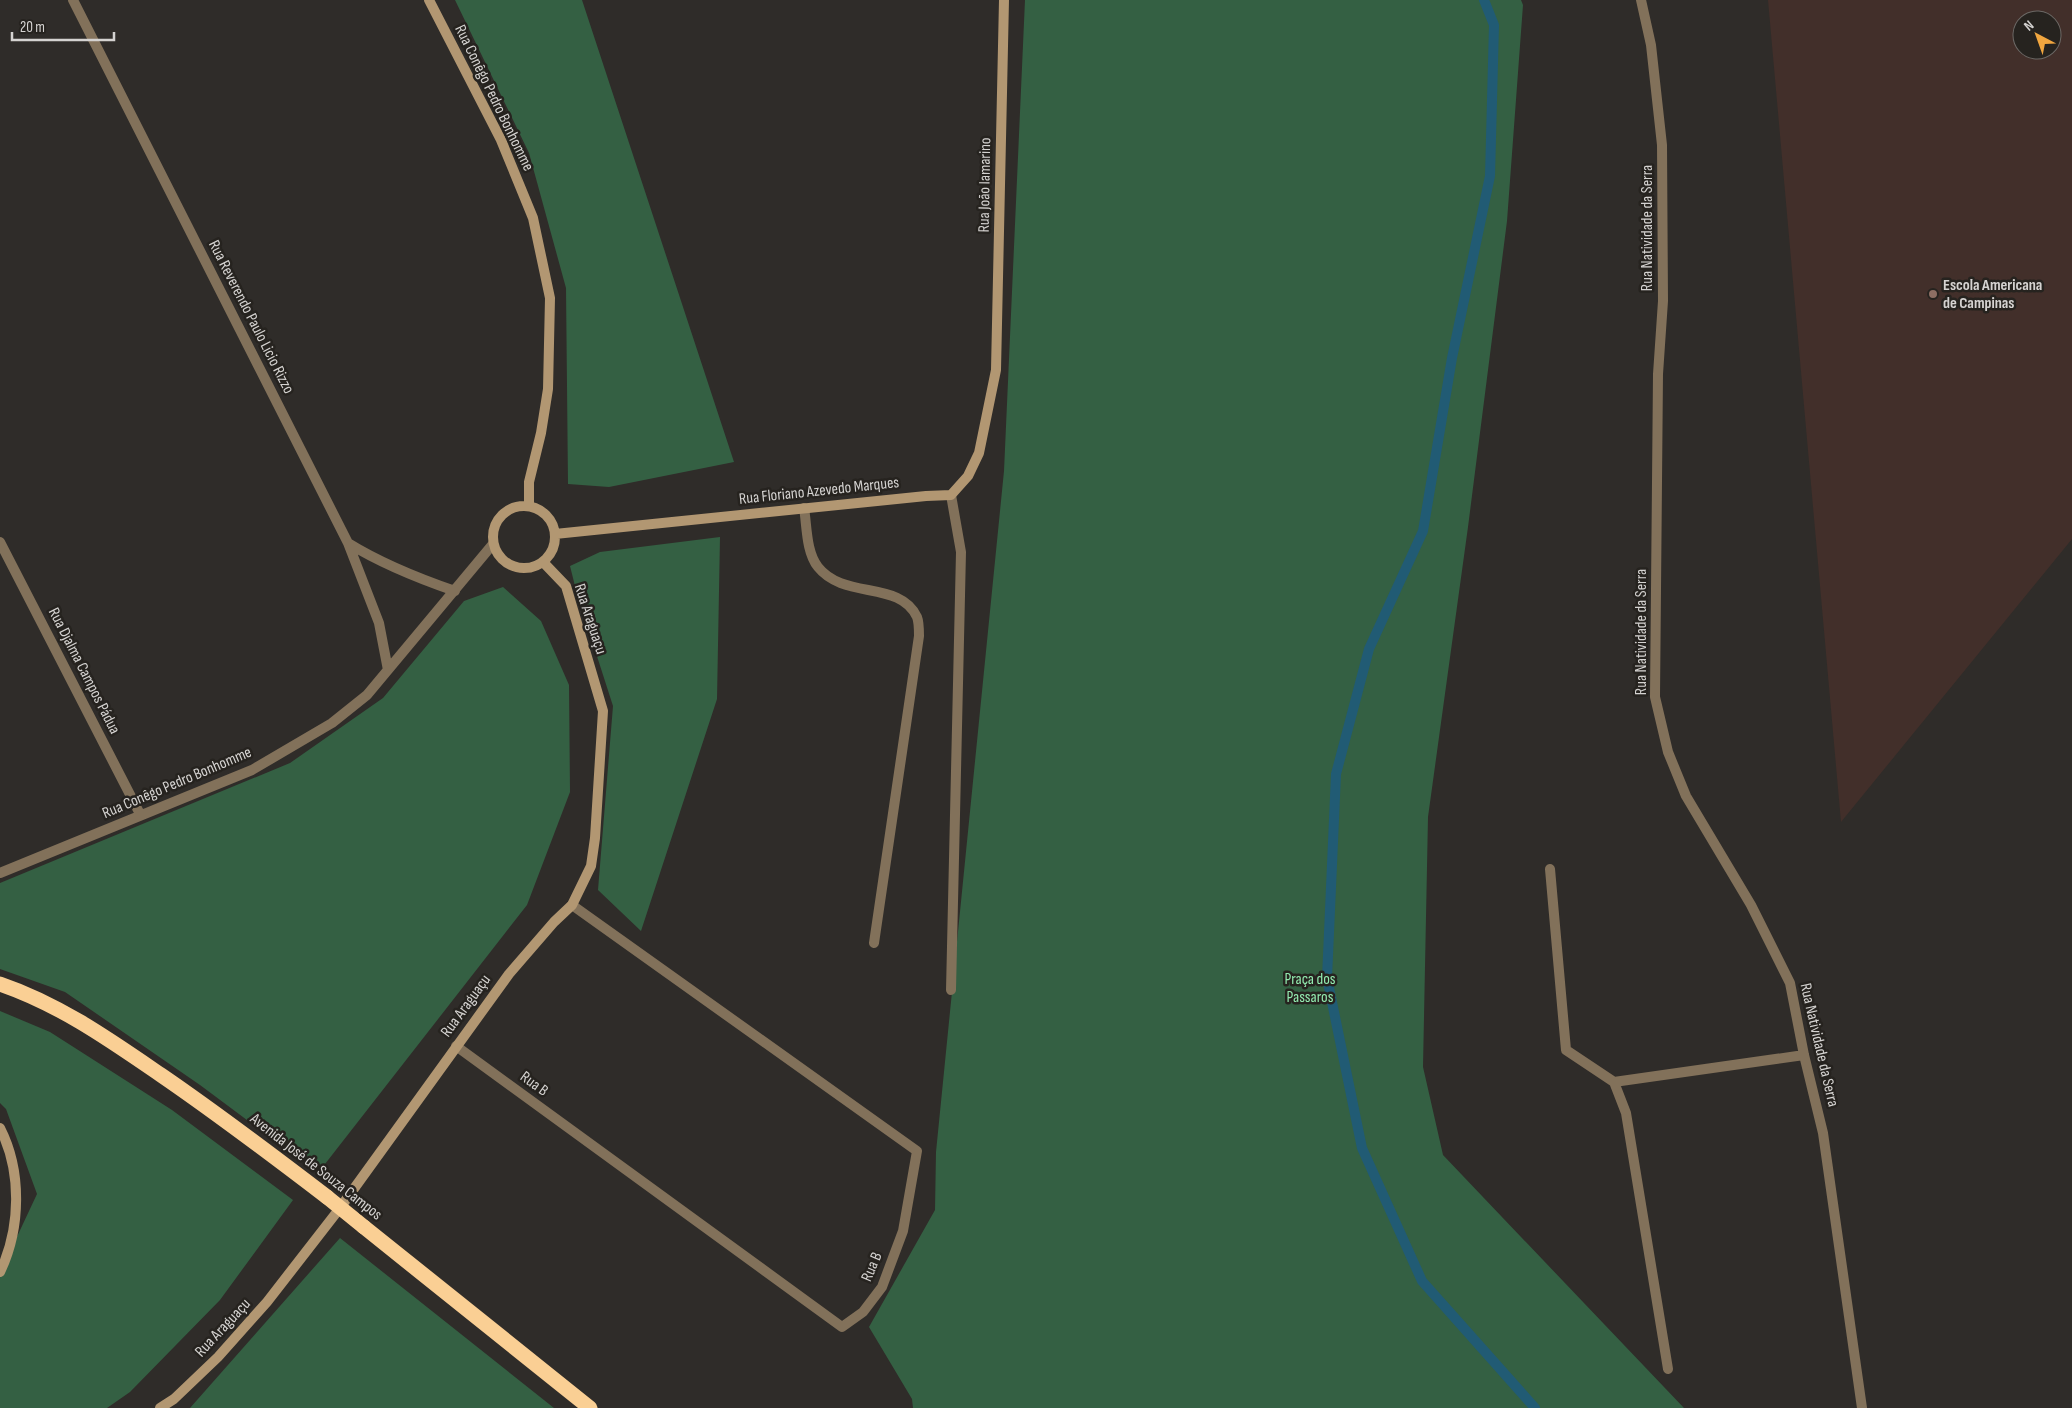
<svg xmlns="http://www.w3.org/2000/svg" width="2072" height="1408" font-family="'Sofia Sans Condensed',sans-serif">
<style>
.education{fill:#422f2a;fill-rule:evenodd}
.green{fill:#346043}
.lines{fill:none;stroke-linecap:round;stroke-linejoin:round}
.stream{stroke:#215b74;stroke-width:10}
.street{stroke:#82715a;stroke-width:10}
.secondary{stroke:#b29772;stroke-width:10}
.highway{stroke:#facf94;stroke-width:15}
.highway-bridge{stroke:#facf94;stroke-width:15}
.education-dot{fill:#8d6e63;stroke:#26231f;stroke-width:2}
.labels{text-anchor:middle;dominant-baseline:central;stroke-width:5;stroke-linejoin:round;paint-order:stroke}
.street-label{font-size:16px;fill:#d5d3d1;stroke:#26231f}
.poi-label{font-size:16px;font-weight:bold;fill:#d5d3d1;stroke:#26231f;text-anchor:start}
.park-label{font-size:16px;fill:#93ebb0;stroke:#26231f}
</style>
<rect width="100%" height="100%" fill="#2f2c29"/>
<path class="education" d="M1768,0H2072V539L1841,822ZM2022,20H2052V50H2022Z"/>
<path class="green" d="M455,0H582L734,462L609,487L568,484L566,288L529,153Z
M1025,0H1521L1523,5L1507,221L1468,527L1428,817L1423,1067L1443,1155L1684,1408H913L912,1399L869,1327L935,1210L936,1152L1004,471Z
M720,537L717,699L641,931L598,890L613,706L577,594L570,566L600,552Z
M503,587L541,621L569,685L570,792L527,905L318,1173L200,1085L65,992L0,969V883L290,763L383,698L464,601Z
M0,1011L50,1032L172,1110L293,1200L220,1300L130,1392L107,1408H0V1273L37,1194L6,1109L0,1103Z
M340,1238L554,1408H190Z"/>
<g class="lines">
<path class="stream" d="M1484,0L1494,25L1490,176L1452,358L1423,531L1369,649L1336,774L1327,978L1362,1148L1422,1281L1535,1408"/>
<path class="street" d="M73,0L348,543L379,623L388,670
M1641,0L1651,45L1662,145L1663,301L1658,374L1655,697L1668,752L1686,796L1751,905L1790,983L1804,1055L1823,1133L1862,1408
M951,495L961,552L951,990
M804,508C807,526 806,552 818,567C844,600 900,580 917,617C919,622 919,630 919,636L874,943
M0,542L140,814
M348,543C382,564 417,578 455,591
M1550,869L1566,1050L1614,1082L1626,1113L1668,1369
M0,873L252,770L332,723L367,695L493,544
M456,1046L842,1327L863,1312L882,1287L903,1231L917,1151L572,905
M1614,1082L1804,1055"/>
<path class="secondary" d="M429,0L501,140L533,218L550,298L548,389L541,433L529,482V505
M493 537a31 31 0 1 1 62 0a31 31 0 1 1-62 0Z
M555,534L926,496L951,495L968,476L979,453L996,370L1004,0
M0,1128C22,1171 21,1228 0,1272
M160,1408L174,1399L218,1357L267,1302L340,1208L509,974L554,922L572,905L591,866L595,838L603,711L566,586L543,562"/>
<path class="highway" d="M0,984C59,1004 110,1040 161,1075C218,1114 272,1155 327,1197
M364,1227L590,1408"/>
<path class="highway-bridge" d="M327,1197L364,1227"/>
</g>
<circle class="education-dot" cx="1933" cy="294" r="5"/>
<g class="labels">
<g class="street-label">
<text transform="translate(494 98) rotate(64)">Rua Conêgo Pedro Bonhomme</text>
<text transform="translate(985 185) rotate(-89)">Rua João Iamarino</text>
<text transform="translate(1647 228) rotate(-90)">Rua Natividade da Serra</text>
<text transform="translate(251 317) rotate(63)">Rua Reverendo Paulo Licio Rizzo</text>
<text transform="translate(819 491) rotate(-6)">Rua Floriano Azevedo Marques</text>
<text transform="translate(590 619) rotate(72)">Rua Araguaçu</text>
<text transform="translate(1641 632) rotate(-90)">Rua Natividade da Serra</text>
<text transform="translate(84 671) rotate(63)">Rua Djalma Campos Pádua</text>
<text transform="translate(177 783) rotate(-23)">Rua Conêgo Pedro Bonhomme</text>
<text transform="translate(466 1006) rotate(-54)">Rua Araguaçu</text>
<text transform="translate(1819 1045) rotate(77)">Rua Natividade da Serra</text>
<text transform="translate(534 1084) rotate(36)">Rua B</text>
<text transform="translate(316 1167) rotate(38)">Avenida José de Souza Campos</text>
<text transform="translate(872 1267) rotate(-67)">Rua B</text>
<text transform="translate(223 1328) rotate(-47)">Rua Araguaçu</text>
</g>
<g class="poi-label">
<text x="1943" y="285">Escola Americana<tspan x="1943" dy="18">de Campinas</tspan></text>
</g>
<g class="park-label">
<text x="1310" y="979">Praça dos<tspan x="1310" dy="18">Passaros</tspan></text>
</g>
</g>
<g transform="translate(2037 35) rotate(319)"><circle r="24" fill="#26231f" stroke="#6c6966"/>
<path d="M0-4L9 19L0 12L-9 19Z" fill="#f1a63f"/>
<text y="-8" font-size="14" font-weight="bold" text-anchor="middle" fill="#d5d3d1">N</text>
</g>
<path d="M12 32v8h102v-8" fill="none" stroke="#d5d3d1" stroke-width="2.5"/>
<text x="20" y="32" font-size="15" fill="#d5d3d1" stroke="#26231f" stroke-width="4" paint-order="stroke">20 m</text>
</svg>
